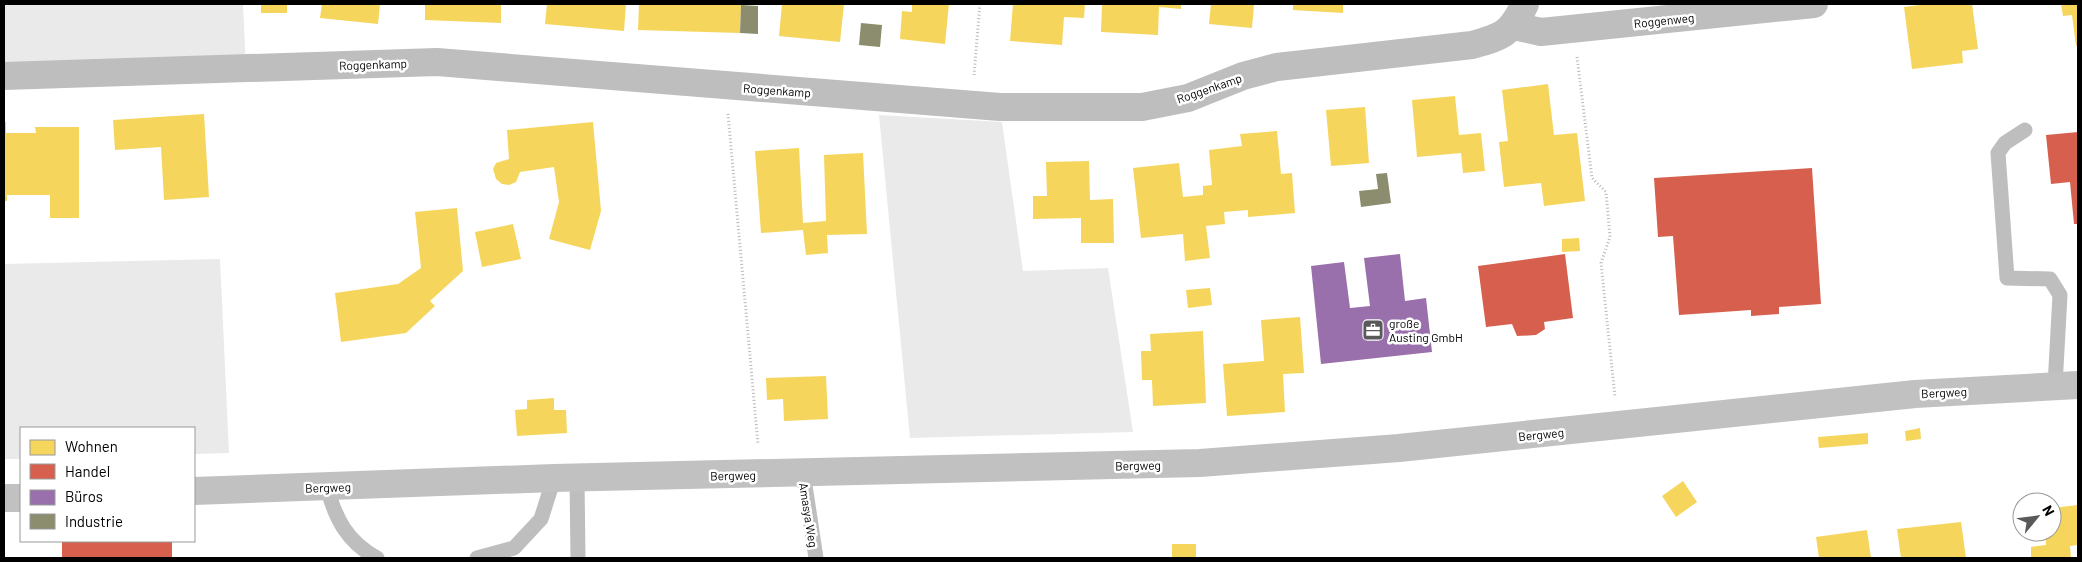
<svg xmlns="http://www.w3.org/2000/svg" width="2082" height="562" font-family="Barlow,sans-serif">
<style>
.green{fill:#eaeaea}
.homes{fill:#f6d55c}
.shops{fill:#d6604d}
.offices{fill:#9970ab}
.industry{fill:#8c8c6e}
.lines{fill:none;stroke-linecap:round;stroke-linejoin:round}
.path{stroke:#b8b8b8;stroke-width:3;stroke-dasharray:1 2.5;stroke-linecap:butt}
.service{stroke:#bebebe;stroke-width:15}
.minor{stroke:#bebebe;stroke-width:28}
.secondary{stroke:#c1c1c1;stroke-width:28}
.labels{text-anchor:middle;dominant-baseline:central;stroke-width:5;stroke-linejoin:round;paint-order:stroke}
.street-label{font-size:12px;fill:#000;stroke:#fff}
.poi-label{font-size:12px;fill:#000;stroke:#fff;text-anchor:start}
</style>
<rect width="100%" height="100%" fill="#fff"/>
<path class="green" d="M4,4H243L246,68L4,76Z
M879,115L1002,122L1023,271L1108,268L1133,432L910,438Z
M220,259L229,453L194,454V428H21V459H4V264Z"/>
<path class="homes" d="M261,4H287V13H261Z
M322,4H380L378,24L320,18Z
M425,4H501V23L425,20Z
M547,4H626L624,31L545,24Z
M639,4H741L740,33L638,30Z
M782,4H844L840,42L779,36Z
M912,4H949L945,44L900,39L902,11L912,12Z
M1013,4H1085L1084,18L1064,17L1062,45L1010,41Z
M1102,4H1181V9L1159,7L1158,35L1101,32Z
M1211,4H1254L1252,28L1209,24Z
M1293,4H1343V13L1293,10Z
M1928,4H1972L1978,49L1962,51L1963,63L1912,69L1904,7Z
M2061,4H2078V45L2076,46L2072,15L2063,16Z
M1548,84L1554,135L1577,133L1585,201L1544,206L1541,183L1504,187L1499,142L1508,141L1502,90Z
M1455,96L1459,135L1481,133L1485,171L1463,173L1461,153L1417,157L1412,100Z
M1365,107L1369,163L1331,166L1326,110Z
M204,114L209,197L164,200L161,147L115,150L113,120Z
M4,122H6V133H36L35,127H79V218H50V195H7V201H4Z
M593,122L601,211L590,250L549,239L559,202L554,167L520,172L516,182L509,185L502,184L496,179L493,169L496,163L509,159L507,130Z
M1277,131L1281,174L1292,173L1295,213L1248,217V210L1224,212L1225,224L1206,226L1210,258L1185,261L1183,234L1141,238L1133,168L1179,163L1183,197L1203,195V186L1212,185L1209,150L1242,146L1240,134Z
M799,148L803,223L826,221L824,155L863,153L867,234L827,235L828,253L806,255L803,230L761,233L755,151Z
M1089,161L1090,200L1113,199L1114,243H1081V218L1033,219V196H1047L1046,162Z
M457,208L463,271L430,301L435,306L406,333L341,342L335,293L398,284L421,268L415,212Z
M513,224L521,259L482,267L475,232Z
M1579,238L1580,251L1562,252V239Z
M1210,288L1212,305L1188,308L1186,290Z
M1300,317L1304,373L1283,374L1285,412L1227,416L1223,364L1264,361L1261,320Z
M1203,331L1206,403L1153,406L1152,380H1142L1141,351H1151L1150,334Z
M826,376L828,419L784,421L783,399L767,400L766,378Z
M554,398V410H566L567,433L517,436L515,410L527,409V400Z
M1920,428L1921,439L1906,441L1905,431Z
M1868,433V444L1819,448L1818,437Z
M1683,481L1697,502L1676,517L1662,496Z
M2078,505V545L2070,546L2071,558H2031V547L2046,545L2045,532H2052V508Z
M1961,522L1966,558H1901L1897,529Z
M1867,530L1871,558H1819L1816,537Z
M1172,544H1196V558H1172Z"/>
<path class="shops" d="M2078,132V224H2074L2070,182L2051,184L2046,135Z
M1812,168L1821,304L1779,307V314L1751,316V310L1679,315L1673,236L1658,237L1654,178Z
M1565,254L1573,318L1544,322L1545,329L1536,335L1517,336L1512,324L1486,327L1478,266Z
M62,541H172V557L62,558Z"/>
<path class="offices" d="M1400,254L1405,301L1426,298L1432,352L1321,364L1311,266L1344,262L1350,308L1370,306L1364,258Z"/>
<path class="industry" d="M741,5L758,6V34L740,33Z
M861,23L882,25L880,47L859,45Z
M1387,173L1391,203L1361,207L1359,191L1378,189L1376,174Z"/>
<g class="lines">
<path class="path" d="M1577,57L1592,178L1606,192L1610,237L1601,263L1615,397
M974,75L980,4
M728,114L758,444"/>
<path class="service" d="M2025,130L2005,143L1998,153L2007,278L2050,279L2060,295L2055,386
M803,472L816,558
M577,478L578,558
M327,487C335,518 347,542 377,558
M477,558L514,548L541,519L554,478"/>
<path class="minor" d="M1514,26L1541,32L1814,4
M4,76L437,62L1000,107H1142L1188,98L1243,76L1277,67L1472,45C1504,36 1510,34 1525,4"/>
<path class="secondary" d="M194,491L554,478L1200,463L1399,448L1915,394L2078,385
M4,498H21"/>
</g>
<defs>
<g id="office-square" transform="scale(1.125)"><rect x="-9" y="-9" width="18" height="18" rx="4" fill="#595959" stroke="#fff"/><path d="M-6-3h4V-5.5h4V-3h4V5H-6ZM-1-4.5V-3h2v-1.5ZM-6 0V1H6V0Z" fill="#fff"/></g>
</defs>
<g fill-rule="evenodd">
<use href="#office-square" x="1373" y="330"/>
</g>
<g class="labels">
<g class="street-label">
<text transform="translate(1664 20) rotate(-6)">Roggenweg</text>
<text transform="translate(373 64) rotate(-2)">Roggenkamp</text>
<text transform="translate(1209 88) rotate(-19)">Roggenkamp</text>
<text transform="translate(777 90) rotate(4)">Roggenkamp</text>
<text transform="translate(1944 392) rotate(-3)">Bergweg</text>
<text transform="translate(1541 434) rotate(-6)">Bergweg</text>
<text transform="translate(1138 465) rotate(-1)">Bergweg</text>
<text transform="translate(733 475) rotate(-1)">Bergweg</text>
<text transform="translate(328 487) rotate(-2)">Bergweg</text>
<text transform="translate(809 515) rotate(81)">Amasya Weg</text>
</g>
<g class="poi-label">
<text x="1389" y="323">große<tspan x="1389" dy="14">Austing GmbH</tspan></text>
</g>
</g>
<rect width="2082" height="562" fill="none" stroke="#000000" stroke-width="10"/>
<rect x="20" y="427" width="175" height="115" fill="#ffffff" stroke="#999999"/>
<rect x="30" y="440" width="25" height="15" fill="#f6d55c" stroke="#999999"/>
<text x="65" y="452" font-size="15" fill="#000000">Wohnen</text>
<rect x="30" y="464" width="25" height="15" fill="#d6604d" stroke="#999999"/>
<text x="65" y="477" font-size="15" fill="#000000">Handel</text>
<rect x="30" y="490" width="25" height="15" fill="#9970ab" stroke="#999999"/>
<text x="65" y="502" font-size="15" fill="#000000">Büros</text>
<rect x="30" y="514" width="25" height="15" fill="#8c8c6e" stroke="#999999"/>
<text x="65" y="527" font-size="15" fill="#000000">Industrie</text>
<g transform="translate(2037 517) rotate(61)"><circle r="24" fill="#ffffff" stroke="#999999"/>
<path d="M0-4L9 19L0 12L-9 19Z" fill="#595959"/>
<text y="-8" font-size="14" font-weight="bold" text-anchor="middle" fill="#000000">N</text>
</g>
</svg>
